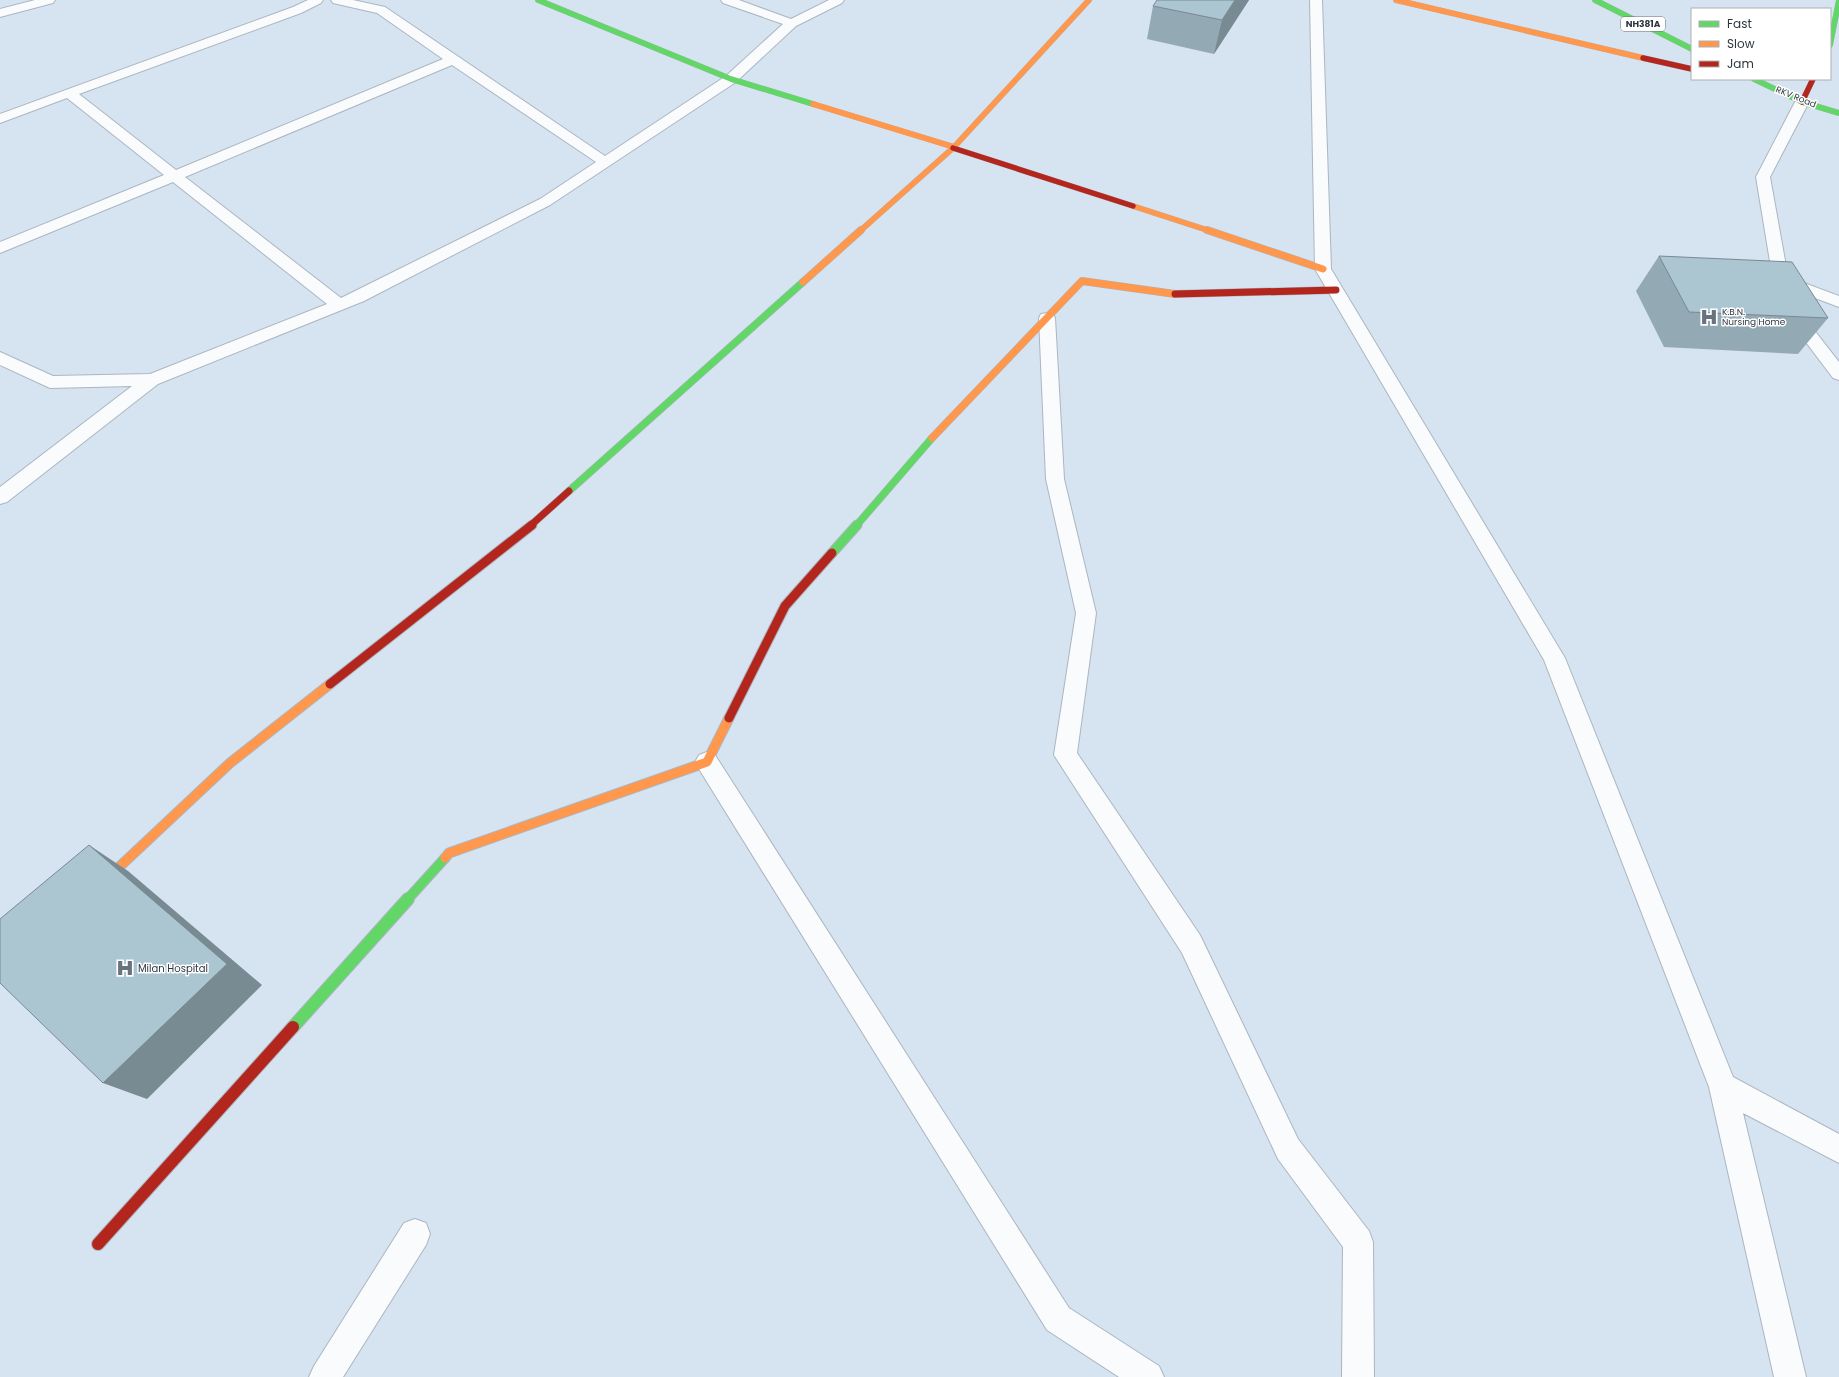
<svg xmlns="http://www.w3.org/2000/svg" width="1839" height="1377" font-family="Poppins,sans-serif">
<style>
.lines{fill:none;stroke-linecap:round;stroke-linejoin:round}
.street-casing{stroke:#acb6c0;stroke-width:2}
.fast-far3-casing{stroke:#acb6c0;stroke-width:6}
.fast-far2-casing{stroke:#acb6c0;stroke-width:8}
.fast-far1-casing{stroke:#acb6c0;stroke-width:11}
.fast-casing{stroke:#acb6c0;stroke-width:14}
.slow-far2-casing{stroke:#acb6c0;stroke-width:6}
.slow-far1-casing{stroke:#acb6c0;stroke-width:8}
.slow-casing{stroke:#acb6c0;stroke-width:11}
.jam-far3-casing{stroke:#acb6c0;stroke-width:6}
.jam-far2-casing{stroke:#acb6c0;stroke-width:8}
.jam-far1-casing{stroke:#acb6c0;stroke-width:11}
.jam-casing{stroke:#acb6c0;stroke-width:14}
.street{fill:#f9fbfd;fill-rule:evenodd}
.fast-far3{stroke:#63d668;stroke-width:5.5}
.fast-far2{stroke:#63d668;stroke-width:7}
.fast-far1{stroke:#63d668;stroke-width:9}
.fast{stroke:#63d668;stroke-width:12}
.slow-far2{stroke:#ff974d;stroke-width:5.5}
.slow-far1{stroke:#ff974d;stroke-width:7}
.slow{stroke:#ff974d;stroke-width:9}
.jam-far3{stroke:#b3261e;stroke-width:5.5}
.jam-far2{stroke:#b3261e;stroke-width:7}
.jam-far1{stroke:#b3261e;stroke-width:9}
.jam{stroke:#b3261e;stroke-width:12}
.wall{fill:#93a9b4}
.shaded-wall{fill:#788a92}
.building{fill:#abc5d1;stroke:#788a92}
.labels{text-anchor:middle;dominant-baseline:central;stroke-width:3;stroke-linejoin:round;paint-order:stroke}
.shield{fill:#fff;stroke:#6c7279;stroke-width:1}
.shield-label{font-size:9px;font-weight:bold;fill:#2d363f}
.far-street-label{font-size:9px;fill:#2d363f;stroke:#fff}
.far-poi-label{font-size:9px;fill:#2d363f;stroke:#fff;text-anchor:start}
.poi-label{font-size:10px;fill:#2d363f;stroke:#fff;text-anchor:start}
</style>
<rect width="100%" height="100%" fill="#d6e3f0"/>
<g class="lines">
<g class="street-casing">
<path id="street" d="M35,0H55L53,3L0,17V9Z
M308,0H323L321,3L301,13L79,94L176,170L443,59L377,13L333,3L331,0H353L385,7L605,156L726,76L783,24L723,3L721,0H739L791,19L829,0H844L842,3L796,26L736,82L550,205L364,301L158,384L7,502L0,504V487L132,386L50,388L0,365V352L53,376L150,374L327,304L173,182L0,253V242L164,175L67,98L0,123V114L293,7ZM452,65L596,162L540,199L341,298L185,177Z
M1310,0H1322L1331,269L1565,658L1733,1077L1839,1134V1163L1743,1113L1806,1377H1774L1709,1087L1544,660L1315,269Z
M1802,98L1807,99L1809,102L1770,177L1788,277L1839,296V307L1791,289L1793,303L1839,362V380L1833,378L1777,304L1756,177L1795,102L1797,99Z
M1047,313L1053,314L1055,318L1064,479L1096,613L1077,753L1200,935L1298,1139L1369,1231L1373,1242L1374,1377H1342L1343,1247L1278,1159L1182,953L1054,755L1076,613L1046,479L1039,318L1041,314Z
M707,752L715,755L1069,1308L1159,1366L1164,1377H1119L1047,1330L699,769L695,762L699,755Z
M415,1219L426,1223L430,1234L426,1245L343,1377H309L314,1366L404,1223Z"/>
</g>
<g class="fast-far3-casing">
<path id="fast-far3" d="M538,0L731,79L813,104
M1595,0L1692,49
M1830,45L1839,0
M1754,79L1802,102L1839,113"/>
</g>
<g class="fast-far2-casing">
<path id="fast-far2" d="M569,491L803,282
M856,526L932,438"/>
</g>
<g class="fast-far1-casing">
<path id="fast-far1" d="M832,553L857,525
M407,900L445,858"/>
</g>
<g class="fast-casing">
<path id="fast" d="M293,1027L408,899"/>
</g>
<g class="slow-far2-casing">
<path id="slow-far2" d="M1396,0L1643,58
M813,104L954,147L1089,0
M1133,206L1210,231
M860,231L953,148"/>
</g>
<g class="slow-far1-casing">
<path id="slow-far1" d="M1207,230L1323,269
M803,282L861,230
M932,438L1082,281L1175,294"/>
</g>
<g class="slow-casing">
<path id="slow" d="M445,858L449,853L707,762L729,718
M100,885L230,763L330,684"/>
</g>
<g class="jam-far3-casing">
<path id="jam-far3" d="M1643,58L1692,69
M1802,102L1813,79
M953,148L1133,206"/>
</g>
<g class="jam-far2-casing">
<path id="jam-far2" d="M1175,294L1336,290
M530,526L569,491"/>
</g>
<g class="jam-far1-casing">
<path id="jam-far1" d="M330,684L532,525
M729,718L785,606L832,553"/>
</g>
<g class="jam-casing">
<path id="jam" d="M98,1244L293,1027"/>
</g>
<use href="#street" class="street"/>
<use href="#fast-far3" class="fast-far3"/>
<use href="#fast-far2" class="fast-far2"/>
<use href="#fast-far1" class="fast-far1"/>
<use href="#fast" class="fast"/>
<use href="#slow-far2" class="slow-far2"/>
<use href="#slow-far1" class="slow-far1"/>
<use href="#slow" class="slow"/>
<use href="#jam-far3" class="jam-far3"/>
<use href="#jam-far2" class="jam-far2"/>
<use href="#jam-far1" class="jam-far1"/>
<use href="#jam" class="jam"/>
</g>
<path class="wall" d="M1249,0L1214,54L1147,39L1153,6Z
M1659,256L1828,318L1798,354L1664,347L1636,291Z"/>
<path class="shaded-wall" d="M1235,0H1249L1214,54L1222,20Z
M89,845L128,871L262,985L147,1099L103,1083Z"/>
<path class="building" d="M1157,0H1235L1222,20L1153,6Z
M1659,256L1792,262L1828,318L1689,312Z
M89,845L227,964L103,1083L0,983V919Z"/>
<defs>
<g id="hospital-bare" transform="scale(1.38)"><path d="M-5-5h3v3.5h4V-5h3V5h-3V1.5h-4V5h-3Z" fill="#68737d" stroke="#fff" stroke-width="2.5" paint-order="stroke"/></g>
</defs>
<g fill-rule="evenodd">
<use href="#hospital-bare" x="1709" y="317"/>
<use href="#hospital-bare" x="125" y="968"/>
</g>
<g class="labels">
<rect class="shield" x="1621" y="17" width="44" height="14" rx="3"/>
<g class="shield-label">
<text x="1643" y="24">NH381A</text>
</g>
<g class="far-street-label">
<text transform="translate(1796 97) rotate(22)">RKV Road</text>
</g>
<g class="far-poi-label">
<text x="1722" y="312">K.B.N.<tspan x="1722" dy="10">Nursing Home</tspan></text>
</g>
<g class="poi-label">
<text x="138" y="968">Milan Hospital</text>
</g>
</g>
<rect x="1691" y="8" width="140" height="72" fill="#ffffff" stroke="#abafb2"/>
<rect x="1699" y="21" width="20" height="6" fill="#63d668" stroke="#abafb2"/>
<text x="1727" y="28" font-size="12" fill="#2d363f">Fast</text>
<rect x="1699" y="41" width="20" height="6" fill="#ff974d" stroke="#abafb2"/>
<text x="1727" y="48" font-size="12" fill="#2d363f">Slow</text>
<rect x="1699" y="61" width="20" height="6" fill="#b3261e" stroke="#abafb2"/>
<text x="1727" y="68" font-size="12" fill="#2d363f">Jam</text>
</svg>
